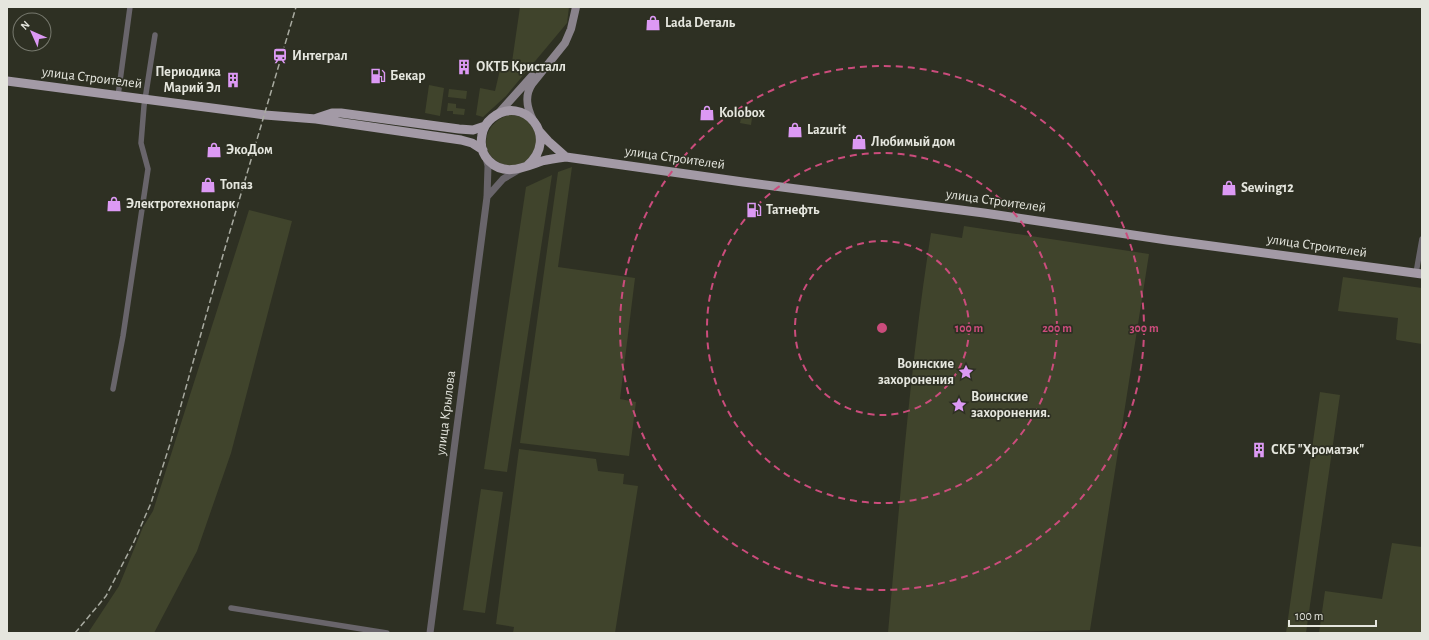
<svg xmlns="http://www.w3.org/2000/svg" width="1429" height="640" font-family="'Alegreya Sans',sans-serif">
<style>
.green{fill:#40442c}
.lines{fill:none;stroke-linecap:round;stroke-linejoin:round}
.minor{stroke:#69656b;stroke-width:5.5}
.tertiary{stroke:#69656b;stroke-width:7}
.secondary{stroke:#8a838c;stroke-width:8}
.primary{stroke:#a39aa6;stroke-width:9}
.rail{stroke:#a8aaa0;stroke-width:1.5;stroke-dasharray:6 3;stroke-linecap:butt}
.ring{fill:none;stroke:#cb4c7c;stroke-width:2;stroke-dasharray:7 5}
.labels{text-anchor:middle;dominant-baseline:central;stroke-width:3.5;stroke-linejoin:round;paint-order:stroke}
.poi-label{font-size:14px;font-weight:bold;fill:#e5e6de;stroke:#2e3023;text-anchor:start}
.street-label{font-size:14px;fill:#e5e6de;stroke:#2e3023}
.centre{fill:#cb4c7c;stroke:#2e3023;stroke-width:2}
.ring-label{font-size:12px;text-anchor:middle;font-weight:bold;fill:#cb4c7c;stroke:#2e3023;stroke-width:3.5;stroke-linejoin:round;paint-order:stroke}
</style>
<rect width="100%" height="100%" fill="#2e3023"/>
<path class="green" d="M520,7H569L567,23L506,96L483,117L476,115L480,88L495,91L502,61L512,62Z
M429,85L444,88L440,116L425,113Z
M449,89L467,91L466,99L448,97Z
M448,103L456,104V108L465,109L464,115L453,114V111H447Z
M743,109L753,111L751,125L740,123Z
M508,115C528,115 534,124 538,143C535,148 532,158 527,161C523,165 515,166 510,166C478,161 479,125 508,115Z
M572,167L558,267L635,278L620,399L636,402L629,456L520,443L558,172Z
M552,175L507,472L484,469L526,187Z
M249,210L292,221L231,453L197,551L154,633H88L119,586L143,527L153,511Z
M964,226L1149,254L1090,630L969,633H888C900,500 910,365 931,233L962,238Z
M1343,277L1422,288V344L1397,340L1396,339L1398,318L1338,311Z
M1320,392L1340,395L1306,633H1286Z
M519,449L596,459L598,471L624,474L623,484L638,486L615,633H513L514,627L496,624Z
M481,489L503,492L485,613L463,610Z
M1392,543L1422,547V633H1319L1325,591L1382,599Z"/>
<g class="lines">
<path class="minor" d="M118,96L130,7
M1416,273L1422,239
M113,389L123,336L148,169L141,143L144,106L155,35
M231,608L387,633"/>
<path class="tertiary" d="M487,197L503,179L520,169
M430,633L487,197L488,166L486,158"/>
<path class="secondary" d="M498,114L532,76
M533,120C527,108 524,96 532,84L565,43L571,29L576,7"/>
<path class="primary" d="M7,81L265,115L316,119L461,140L472,143L483,150
M317,118L332,113H341L459,129L473,130L485,126
M539,131L548,141L566,157
M527,166C561,137 523,93 492,118C487,122 483,129 482,135C480,145 482,154 489,161C505,177 524,167 542,161C550,159 558,158 566,157L743,182L984,213L1167,240L1422,274"/>
<path class="rail" d="M75,633L106,596L133,544L151,503L171,441L223,255L296,7"/>
</g>
<g class="ring">
<circle cx="882" cy="328" r="87"/>
<circle cx="882" cy="328" r="175"/>
<circle cx="882" cy="328" r="262"/>
</g>
<defs>
<g id="shop-bare" transform="scale(1.2)"><path d="M-5-2.5h2.3a2.7 3.5 0 0 1 5.4 0H5L5.5 6h-11ZM-1.5-2.5h3a1.5 2.3 0 0 0-3 0Z" fill="#dc99f4" stroke="#2e3023" stroke-width="2.5" paint-order="stroke"/></g>
<g id="station-bare" transform="scale(1.2)"><path d="M-3-6H3Q5-6 5-4V2Q5 4 3 4L4.5 6H3L1.5 4h-3L-3 6H-4.5L-3 4Q-5 4-5 2V-4Q-5-6-3-6ZM-3.5-4v3h7v-3ZM-3.5 1v1.5H-2V1ZM2 1v1.5H3.5V1Z" fill="#dc99f4" stroke="#2e3023" stroke-width="2.5" paint-order="stroke"/></g>
<g id="building-bare" transform="scale(1.2)"><path d="M-4-6H4V6H1V3H-1V6H-4ZM-2.5-4.3h1.7v1.8h-1.7ZM.8-4.3h1.7v1.8H.8ZM-2.5-1h1.7V.8h-1.7ZM.8-1h1.7V.8H.8Z" fill="#dc99f4" stroke="#2e3023" stroke-width="2.5" paint-order="stroke"/></g>
<g id="fuel-bare" transform="scale(1.2)"><path d="M-5.5-6h7V0h2V4h1.3V-2.5L3-4.5l.8-.8L6-3V5H2.5V1h-1V6h-7ZM-4.2-4.7v3.2H.2V-4.7Z" fill="#dc99f4" stroke="#2e3023" stroke-width="2.5" paint-order="stroke"/></g>
<g id="sight-bare" transform="scale(1.2)"><path d="M0-6L1.8-2.2L6-1.7L2.9 1.2L3.7 5.4L0 3.3L-3.7 5.4L-2.9 1.2L-6-1.7L-1.8-2.2Z" fill="#dc99f4" stroke="#2e3023" stroke-width="2.5" paint-order="stroke"/></g>
</defs>
<g fill-rule="evenodd">
<use href="#shop-bare" x="653" y="23"/>
<use href="#station-bare" x="280" y="56"/>
<use href="#building-bare" x="464" y="67"/>
<use href="#fuel-bare" x="378" y="76"/>
<use href="#building-bare" x="233" y="80"/>
<use href="#shop-bare" x="707" y="113"/>
<use href="#shop-bare" x="795" y="130"/>
<use href="#shop-bare" x="859" y="142"/>
<use href="#shop-bare" x="214" y="150"/>
<use href="#shop-bare" x="208" y="185"/>
<use href="#shop-bare" x="1229" y="188"/>
<use href="#shop-bare" x="114" y="204"/>
<use href="#fuel-bare" x="754" y="210"/>
<use href="#sight-bare" x="966" y="372"/>
<use href="#sight-bare" x="959" y="405"/>
<use href="#building-bare" x="1259" y="450"/>
</g>
<g class="labels">
<g class="poi-label">
<text x="665" y="23">Lada Dеталь</text>
<text x="292" y="56">Интеграл</text>
<text x="476" y="67">ОКТБ Кристалл</text>
<text x="221" y="72" text-anchor="end">Периодика<tspan x="221" dy="16">Марий Эл</tspan></text>
<text x="390" y="76">Бекар</text>
<text x="719" y="113">Kolobox</text>
<text x="807" y="130">Lazurit</text>
<text x="871" y="142">Любимый дом</text>
<text x="226" y="150">ЭкоДом</text>
<text x="220" y="185">Топаз</text>
<text x="1241" y="188">Sewing12</text>
<text x="126" y="204">Электротехнопарк</text>
<text x="766" y="210">Татнефть</text>
<text x="954" y="364" text-anchor="end">Воинские<tspan x="954" dy="16">захоронения</tspan></text>
<text x="971" y="397">Воинские<tspan x="971" dy="16">захоронения.</tspan></text>
<text x="1271" y="450">СКБ "Хроматэк"</text>
</g>
<g class="street-label">
<text transform="translate(92 78) rotate(7)">улица Строителей</text>
<text transform="translate(675 158) rotate(8)">улица Строителей</text>
<text transform="translate(996 201) rotate(8)">улица Строителей</text>
<text transform="translate(1317 246) rotate(8)">улица Строителей</text>
<text transform="translate(446 413) rotate(-83)">улица Крылова</text>
</g>
</g>
<circle cx="882" cy="328" r="6" class="centre"/>
<g class="ring-label">
<text x="969" y="332">100 m</text>
<text x="1057" y="332">200 m</text>
<text x="1144" y="332">300 m</text>
</g>
<rect width="1429" height="640" fill="none" stroke="#e5e6de" stroke-width="16"/>
<g transform="translate(32 32) rotate(315)"><circle r="19" fill="#2e3023" stroke="#77796e"/>
<path d="M0-3L7 15L0 10L-7 15Z" fill="#dc99f4"/>
<text y="-6" font-size="11" font-weight="bold" text-anchor="middle" fill="#e5e6de">N</text>
</g>
<path d="M1289 620v6h87v-6" fill="none" stroke="#e5e6de" stroke-width="2"/>
<text x="1295" y="620" font-size="12" fill="#e5e6de" stroke="#2e3023" stroke-width="3" paint-order="stroke">100 m</text>
</svg>
